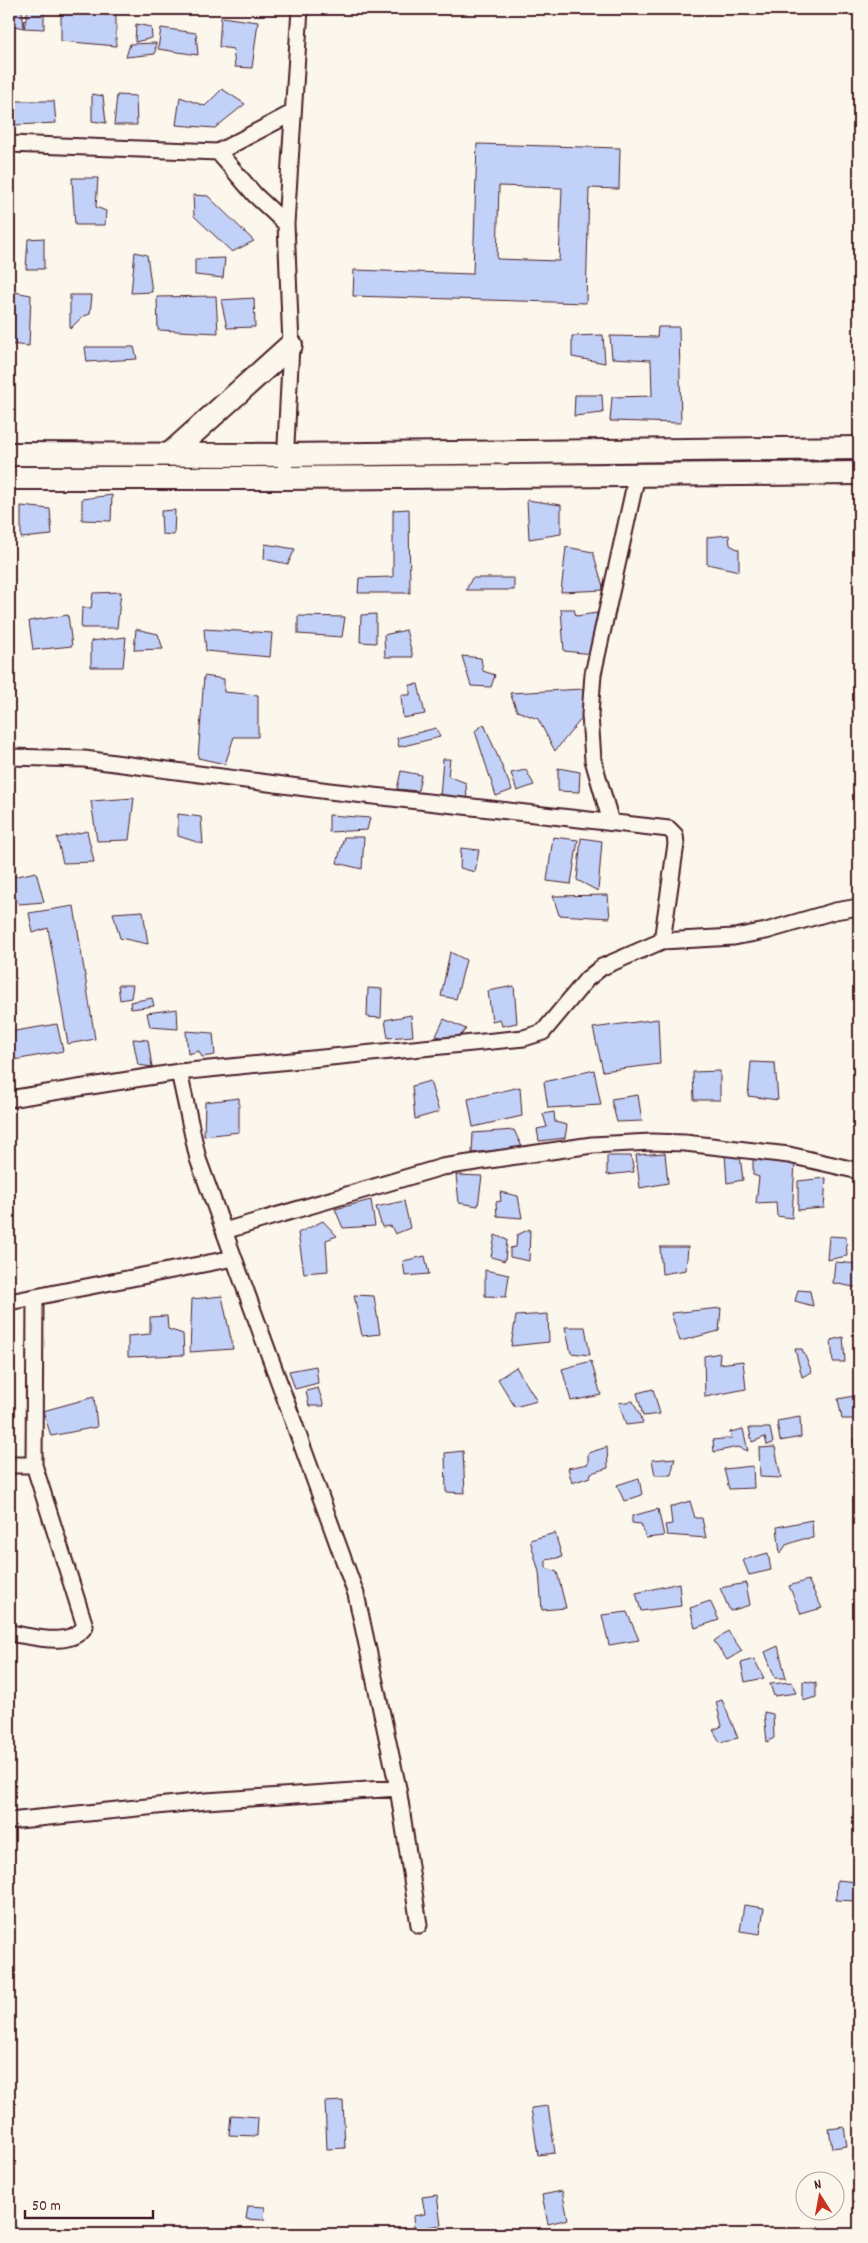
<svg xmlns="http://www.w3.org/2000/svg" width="868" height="2243" font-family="Dekko,sans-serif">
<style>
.building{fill:#c2d1f8;stroke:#4a1f2b;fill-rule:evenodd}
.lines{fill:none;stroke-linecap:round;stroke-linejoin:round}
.street-casing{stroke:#4a1f2b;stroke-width:19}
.secondary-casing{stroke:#4a1f2b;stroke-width:26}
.street{stroke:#fbf7ec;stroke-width:15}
.secondary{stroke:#fbf7ec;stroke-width:22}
</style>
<rect width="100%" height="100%" fill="#fbf7ec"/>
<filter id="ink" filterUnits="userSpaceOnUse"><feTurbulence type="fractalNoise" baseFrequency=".02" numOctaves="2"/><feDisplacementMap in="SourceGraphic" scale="10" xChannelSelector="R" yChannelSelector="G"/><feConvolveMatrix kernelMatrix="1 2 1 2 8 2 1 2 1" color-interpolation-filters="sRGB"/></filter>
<g filter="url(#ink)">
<path class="building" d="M9,9H22L24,28L9,25Z
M28,9H44V29L24,28Z
M61,9L116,13V46L61,41Z
M221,17L258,22L252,68L235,67L233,49L219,47Z
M136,24L151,27L152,38L135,42Z
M161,28L196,33L198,55L158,49Z
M156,43L155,54L126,57L130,44Z
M222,89L245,104L215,128L176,125L180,97L205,106Z
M92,94L103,96L106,123L92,121Z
M117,95L136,96L137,125H114Z
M14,101H54L56,123L15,125Z
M477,144L620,148L619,189L589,188L586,303L353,296L354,270L473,274ZM499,186L562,188L559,261L497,259Z
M72,178H98L96,207L106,211L105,225H75Z
M193,195L208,196L254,241L232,252L194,216Z
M44,238V269H26L28,239Z
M135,252L147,255L152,292L131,293Z
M225,258L223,278L195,275V259Z
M9,291L31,295L29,346L9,344Z
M70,295H92L90,314L82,317L70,329Z
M216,296L218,333L158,330L157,297Z
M254,298L255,327L227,328L221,300Z
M658,327H679L681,423L610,421L612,397L652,396L651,360L612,358L610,336L657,337Z
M603,335L605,363L572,357V336Z
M85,347H134L137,359L87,362Z
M575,395H602L603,413L574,416Z
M112,495L111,521L82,520V499Z
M527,500L561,505V534L529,539Z
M21,506L50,509L52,535L21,538Z
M409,509L410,593H358L359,578L393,577V510Z
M175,510L174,535L162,534L161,511Z
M729,535L730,545L739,550V571L707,564V537Z
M265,544L295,549L288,564L264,559Z
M566,547L593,552L604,590L561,592Z
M472,578H514V590H466Z
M121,592L117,628H81L82,608H91L93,593Z
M561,609H574L576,616L597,613L592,654L564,651Z
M376,614V643L360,642L361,615Z
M68,615L72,646L33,650L29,621Z
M298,616L345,617L342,637L298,634Z
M136,629L158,634L163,649L134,650Z
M204,629L272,633L270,657L206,651Z
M406,630L413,657H385L384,635Z
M126,637L123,667H91V641Z
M462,656L481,658L483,671L495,675L491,687L471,686Z
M204,676L224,679V692L258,695V737H234L225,764L198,758Z
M418,684L425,714L403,718L401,695H410V685Z
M583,689L582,718L555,751L538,719L517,711L510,693Z
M484,724L512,790L496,796L475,731Z
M436,728L440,737L399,747L397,738Z
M443,759H450L448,776L466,783L467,801L440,797Z
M558,768L580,772L579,792L558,791Z
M526,770L534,785L517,791L511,773Z
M401,771L421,775L418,791L397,789Z
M134,798L129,840L97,841L91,801Z
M178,814L201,817L203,844L178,836Z
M329,815L370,818L367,830L329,832Z
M87,831L94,862L63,863L57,838Z
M344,837H364L362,869L337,863Z
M553,837L578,840L571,884L547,881Z
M581,838L602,841L598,891L577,880Z
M461,848L479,850L475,872L460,868Z
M36,872L44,902L19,904L9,886V878Z
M608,895L610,918L559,915L553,896Z
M74,906L95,1039L68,1044L48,928L33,933L29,913Z
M143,911L148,944L120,938L113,913Z
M450,952L466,960L456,999L441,996Z
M118,985H133L131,998L120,1000Z
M514,986L517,1023L502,1026L500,1019L492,1021L488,991Z
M368,988L382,989L381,1018L367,1017Z
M152,998L154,1006L131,1009L130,1002Z
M177,1009L178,1029L150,1027L147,1013Z
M411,1015L413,1036L388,1038L385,1020Z
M444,1019L466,1029L457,1040L436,1036Z
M658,1019L660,1064L603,1071L593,1028Z
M57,1024L63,1051L9,1061V1032Z
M186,1031L213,1033L215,1055L202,1057L199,1051L188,1054Z
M133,1039L148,1040L152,1067L138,1065Z
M751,1062L775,1063L778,1100L748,1096Z
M594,1070L601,1105L548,1108L544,1082Z
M720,1071V1100H694L693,1072Z
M430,1081L439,1112L415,1119L412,1086Z
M520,1087L522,1116L473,1127L468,1099Z
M638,1095L642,1121L617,1122L611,1099Z
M239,1098V1132L204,1136L205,1102Z
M554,1112L555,1122L567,1125L565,1138L539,1141L537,1129L547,1127L543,1114Z
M514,1130L522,1147L472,1153L473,1133Z
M665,1153L668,1183L640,1188L636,1155Z
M725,1154L740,1156L743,1180L727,1183Z
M607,1156H631L634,1172L607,1175Z
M753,1156L795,1161L792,1218L777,1216L776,1202L756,1203L759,1177L753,1175Z
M456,1175L482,1176L478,1206L459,1203Z
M826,1178L824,1208L798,1210V1181Z
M500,1192L518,1196L522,1218L497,1216L496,1202L501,1201Z
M371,1200L375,1226L343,1228L335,1209Z
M404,1201L410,1228L395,1234L391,1226L382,1227L376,1207Z
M323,1221L337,1236L326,1240L328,1271L304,1273L298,1233Z
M530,1229L529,1261L510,1257V1248L516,1247L517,1235Z
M495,1235L507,1240L505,1261L491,1257Z
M829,1236L846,1237L847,1256L827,1260Z
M660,1247H688L686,1270L662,1274Z
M425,1256L429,1274L405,1276L403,1261Z
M835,1262L859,1264V1288L833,1283Z
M485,1270L509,1275L506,1297L485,1296Z
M798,1290L810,1291L813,1306L795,1301Z
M354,1295L374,1296L380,1334L362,1336Z
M222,1296L233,1349L190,1352L192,1299Z
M721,1308L719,1331L680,1341L671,1313Z
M548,1314L549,1342L511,1346L516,1316Z
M167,1316L168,1329L183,1334L184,1355L128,1357V1336L150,1334V1317Z
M565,1327H585L590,1355L571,1353Z
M843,1337L845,1362H833L831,1340Z
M795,1349H802L812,1372L802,1377Z
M720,1353L719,1364L743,1361L746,1389L705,1397L704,1356Z
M591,1361L601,1395L571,1401L562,1369Z
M316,1366L318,1383L295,1389L289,1371Z
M516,1367L537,1401L515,1407L498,1379Z
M318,1388L324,1406H309L306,1391Z
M653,1389L660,1414L643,1416L637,1393Z
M859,1395V1419H842L838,1399Z
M94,1397L97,1427L51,1436L43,1411Z
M633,1401L643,1423L626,1425L619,1403Z
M800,1417L801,1437L780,1441L777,1421Z
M749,1428H770L773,1443L767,1445L765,1437L752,1442Z
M743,1429L748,1451L738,1447L714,1452L713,1440L732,1438L730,1432Z
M853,1439H859V1466H857Z
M607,1447L608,1468L591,1473L590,1477L572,1483L568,1468L588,1464V1453Z
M775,1447L781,1478L760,1477L759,1448Z
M463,1451L465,1493L446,1492L445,1453Z
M675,1458L671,1475H655L652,1460Z
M753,1466L754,1488L729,1489L724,1469Z
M639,1478L642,1495L624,1501L617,1485Z
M690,1501L695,1518H702L706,1538L667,1535L665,1525L672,1524L670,1507Z
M658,1509L664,1536L646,1538L641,1524L632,1523V1516Z
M812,1520L813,1538L803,1539L786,1545L780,1554L777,1527Z
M555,1533L562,1557L546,1560V1568L557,1572L566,1608L542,1610L539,1572L530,1540Z
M768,1553L771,1570L749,1575L743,1560Z
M808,1580L822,1608L801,1614L789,1586Z
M679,1583L681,1606L641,1611L636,1593Z
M746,1583L750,1605L730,1611L720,1588Z
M710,1601L719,1620L695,1628L690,1608Z
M627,1612L639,1640L609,1645L602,1615Z
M728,1631L742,1651L727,1660L714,1641Z
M778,1646L786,1678H775L765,1652Z
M754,1659L764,1678L745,1682L741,1663Z
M803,1681L816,1683V1697L803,1701Z
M792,1682L796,1693L774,1696L770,1684Z
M722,1700L738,1738L720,1742L713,1730L722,1726L716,1702Z
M764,1712L773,1714L774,1738L767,1742Z
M837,1880L857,1882L856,1901L836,1900Z
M744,1905L764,1908L760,1934L740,1931Z
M343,2101L345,2148L327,2149L325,2102Z
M548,2106L555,2153L538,2155L531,2108Z
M231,2115L258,2117L257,2136L229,2135Z
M844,2127L847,2146L832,2148L829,2129Z
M562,2191L568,2219L548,2224L542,2195Z
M437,2195L441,2225L414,2229L413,2216L425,2214L422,2197Z
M248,2206L265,2207L264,2220L246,2219Z"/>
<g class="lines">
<g class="street-casing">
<path id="street" d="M9,144L218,152L292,113
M218,152L255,195L286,224
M285,464L291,345L286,224L300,9
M9,757L84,759L329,791L669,829L675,835L676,844L662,941
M611,822L593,760L590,715L593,674L637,475
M179,1072L198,1159L356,1594L398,1788L419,1925
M9,1099L179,1072L524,1038L543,1032L587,979L602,967L662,941L734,937L766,931L835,911L859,907
M224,1231L442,1167L592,1145L652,1142L685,1143L789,1155L859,1171
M9,1302L35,1297
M9,1465H34
M9,1633C31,1636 71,1649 85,1626L34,1465L35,1297L234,1258
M9,1821L206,1801L398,1788"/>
</g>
<g class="secondary-casing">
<path id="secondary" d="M9,454L285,455L859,448
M170,454L291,345
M9,478H284L859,473"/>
</g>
<use href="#street" class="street"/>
<use href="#secondary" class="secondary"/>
</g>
</g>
<rect width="868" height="2243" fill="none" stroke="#fbf7ec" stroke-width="30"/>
<rect x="15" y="15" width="838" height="2213" fill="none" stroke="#4a1f2b" stroke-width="2" filter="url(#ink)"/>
<g transform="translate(820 2196) rotate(349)"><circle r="24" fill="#fbf7ec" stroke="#b4a19f"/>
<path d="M0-4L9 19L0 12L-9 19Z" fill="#c8321e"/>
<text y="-8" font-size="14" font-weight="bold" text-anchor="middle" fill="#4a1f2b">N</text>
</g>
<path d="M25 2210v8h128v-8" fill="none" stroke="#4a1f2b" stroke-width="2.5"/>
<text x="32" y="2210" font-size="15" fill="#4a1f2b" stroke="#fbf7ec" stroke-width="4" paint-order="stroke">50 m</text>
</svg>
